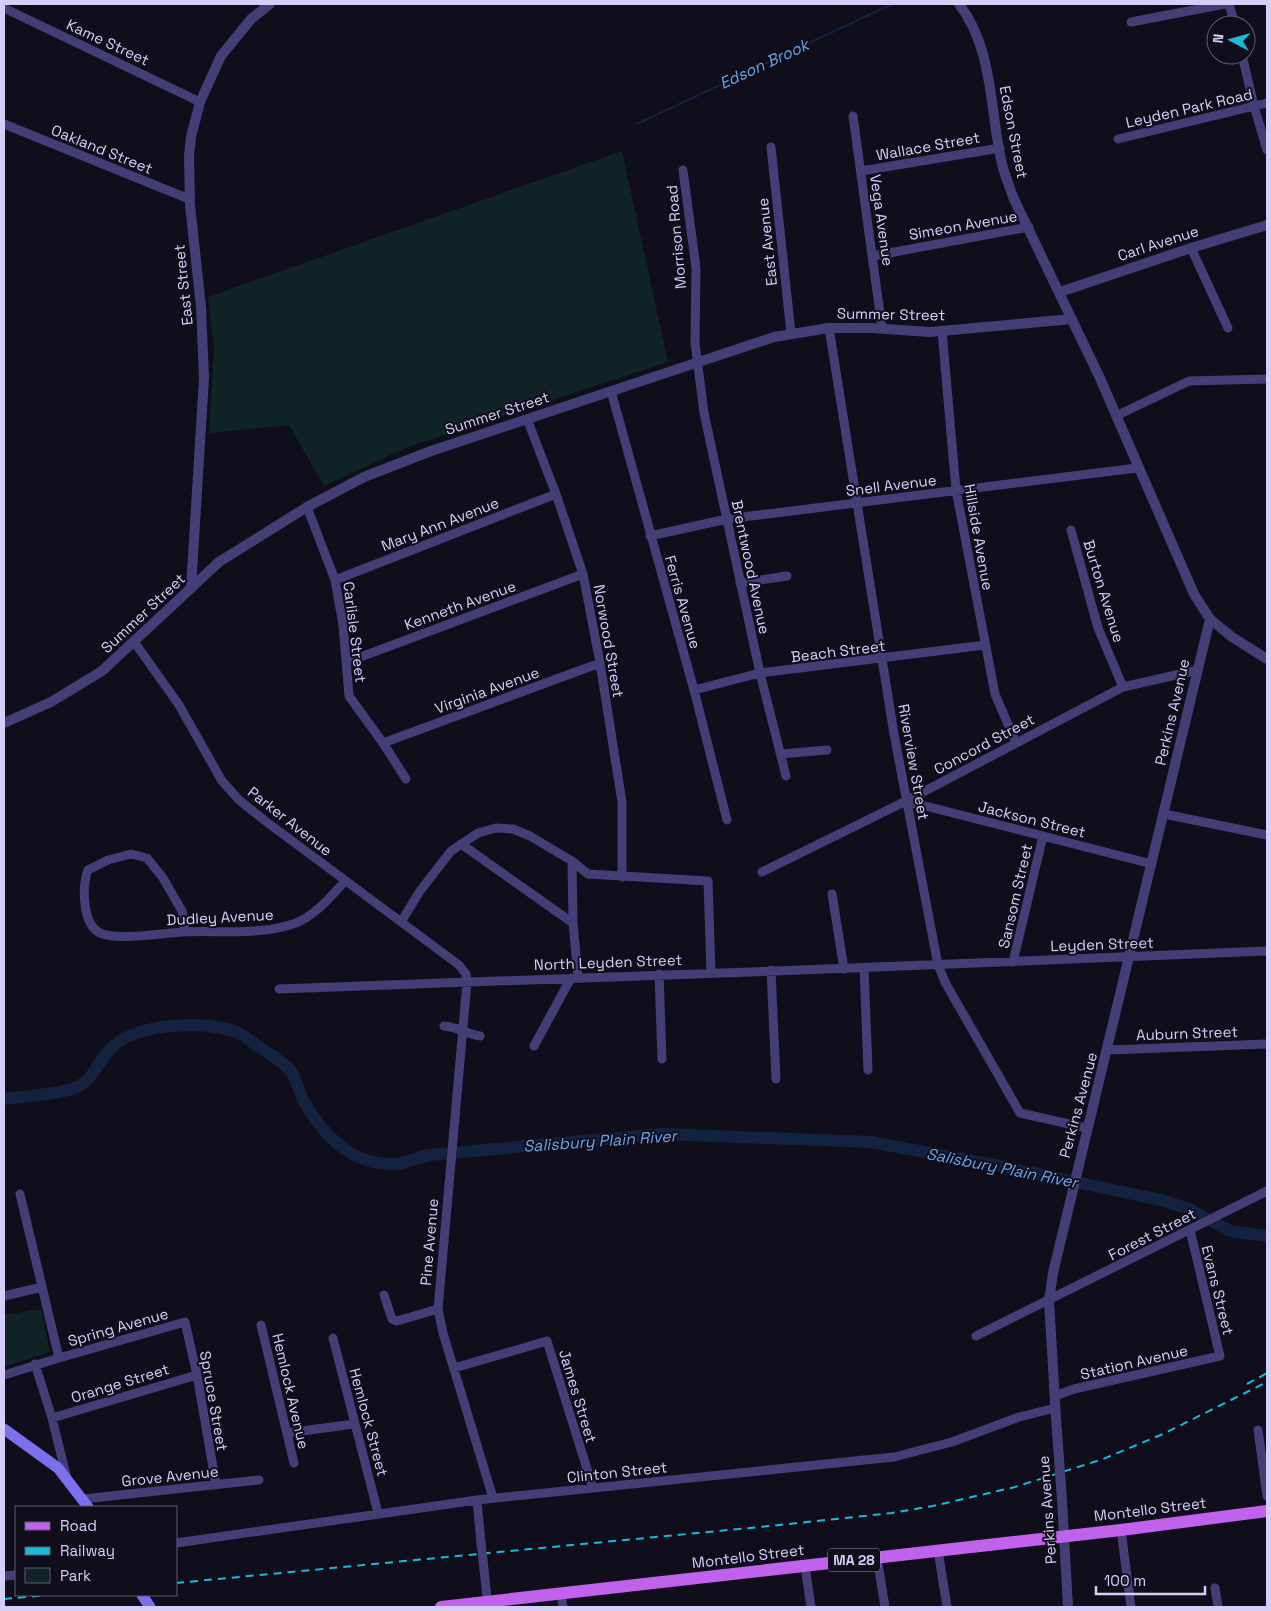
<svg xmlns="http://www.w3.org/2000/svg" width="1271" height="1611" font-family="'Space Grotesk',sans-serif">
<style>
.green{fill:#112425}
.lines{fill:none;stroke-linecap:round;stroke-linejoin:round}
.stream{stroke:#13223f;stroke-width:2}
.river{stroke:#13223f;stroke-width:12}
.minor{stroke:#433e75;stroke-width:9}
.tertiary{stroke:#433e75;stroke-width:10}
.secondary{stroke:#7b70ee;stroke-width:11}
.primary{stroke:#c162ec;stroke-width:12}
.rail{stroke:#1abad9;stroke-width:2;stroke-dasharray:8 6;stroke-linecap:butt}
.minor-bridge{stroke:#433e75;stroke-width:9}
.tertiary-bridge{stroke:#433e75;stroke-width:10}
.labels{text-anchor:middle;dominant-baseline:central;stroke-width:4;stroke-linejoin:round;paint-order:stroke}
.shield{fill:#110e1c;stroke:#9a94b7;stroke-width:1}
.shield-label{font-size:14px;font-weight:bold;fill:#d5cef9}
.street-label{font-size:15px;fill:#d5cef9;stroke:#110e1c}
.water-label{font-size:16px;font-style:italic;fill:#68a7ed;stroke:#110e1c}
</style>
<rect width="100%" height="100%" fill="#110e1c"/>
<path class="green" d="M622,151L668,362L408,447L324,486L289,425L209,433L214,348L208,297Z
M41,1309L50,1352L4,1367V1315Z"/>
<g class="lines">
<path class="stream" d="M637,124L892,4"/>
<path class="river" d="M4,1099C20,1097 65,1094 79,1086C94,1078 99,1060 110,1049C134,1024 195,1021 227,1029C238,1031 247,1038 256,1045C268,1053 281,1060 290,1070C297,1079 298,1091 304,1101C323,1136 353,1166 396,1164C406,1163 419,1157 429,1155L661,1134L871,1142L1000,1166L1161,1200L1189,1209L1230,1231L1267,1236"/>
<path class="minor" d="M1229,4L1235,25
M4,8L200,102
M1131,22L1225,4
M1242,55L1254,106L1267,150
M853,116L882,328
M4,124L189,199
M1118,139L1267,103
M771,147L791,333
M683,170L696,268L695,343L704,413L760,673L786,776
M861,171L1000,148
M1191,248L1228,328
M873,256L1029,227
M829,328L894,734L938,965L946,984L1020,1113L1087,1128
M942,331L956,490L995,694L1016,743
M611,391L694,690L727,820
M1116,416L1189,381L1267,379
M527,419L556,494L583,574L600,663L622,802V877
M307,507L335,580L343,625L349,696L383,743L406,779
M1071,530L1098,628L1123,687
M650,536L727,519L1137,468
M335,580L556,494
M740,583L787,576
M135,643L179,705L222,781L239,800L264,820L459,965L466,974L467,982L438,1309L443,1333L493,1498
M347,662L583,574
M694,690L760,673L985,645
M383,743L600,663
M781,754L827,750
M906,801L1152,864
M1164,814L1267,835
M461,844L573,923
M572,861L573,923L578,977
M762,872L906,801L1123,687L1198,670
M832,894L844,969
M401,922L420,891L451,851L478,833L496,828L513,829L530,836L572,861L588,874L708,881L711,972
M185,932L182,911L163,878L147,858L131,854L108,860L88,870C82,886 82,924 100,933C116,941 164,933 183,932C220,930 260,936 296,923C316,915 331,896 345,881
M1013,962L1043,836
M864,968L868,1070
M771,970L776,1079
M659,974L662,1059
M279,989C608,978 938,965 1267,951
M444,1026C458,1027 467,1034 480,1036
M534,1046L571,978
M1108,1050L1267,1044
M384,1295L392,1319L397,1321L438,1309
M4,1296L42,1287
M261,1325L294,1463
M976,1336L1267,1191
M333,1338L378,1513
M59,1358L185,1322L197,1375L216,1485
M35,1364L52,1418L66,1475
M454,1368L547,1341L593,1488
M4,1375L59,1358L20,1194
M1055,1396L1074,1389L1220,1356L1190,1230
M52,1418L197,1375
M1258,1430L1267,1496
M287,1433L354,1424
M83,1499L259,1480
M477,1500L481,1543
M1121,1530L1131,1607
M176,1543L477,1500L894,1457L952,1442L1019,1417L1055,1408
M938,1550L947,1607
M877,1557L885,1607
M483,1560L488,1607
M805,1566L811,1607
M4,1576L16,1575
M1215,1588L1218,1607
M561,1594L563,1607"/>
<path class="tertiary" d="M959,4C995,51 989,113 1003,168C1006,178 1010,188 1013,197L1099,376L1194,594L1210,619L1232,637L1267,659
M1060,292L1191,248L1267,225
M191,588L204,378L201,307L190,205L189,156L191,137L200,102L221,56L251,19L270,4
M4,723L51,702L102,671L219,562L307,507L364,477L431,451L774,337L829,328H871L930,332L1072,319
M1056,1418L1049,1301L1053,1273L1210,619
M1062,1500L1068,1607"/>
<path class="secondary" d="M4,1429L58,1468L88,1507
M142,1595L150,1607"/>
<path class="primary" d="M441,1607L1121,1530L1267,1511"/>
<path class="rail" d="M1247,1384L1267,1373
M176,1583L760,1527L892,1513L933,1506L1015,1487L1103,1459L1163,1434L1267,1382
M4,1599L47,1595"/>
<path class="minor-bridge" d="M481,1543L483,1560"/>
<path class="tertiary-bridge" d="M1056,1418L1062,1500"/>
</g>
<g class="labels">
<rect class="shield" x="828" y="1548.5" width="52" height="23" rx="4"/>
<g class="shield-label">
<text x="854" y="1560">MA 28</text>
</g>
<g class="street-label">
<text transform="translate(108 42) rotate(25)">Kame Street</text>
<text transform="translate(1189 108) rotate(-13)">Leyden Park Road</text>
<text transform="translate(1014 132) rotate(79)">Edson Street</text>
<text transform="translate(928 146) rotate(-10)">Wallace Street</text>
<text transform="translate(102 149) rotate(22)">Oakland Street</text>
<text transform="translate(882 220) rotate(82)">Vega Avenue</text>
<text transform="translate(963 225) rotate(-10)">Simeon Avenue</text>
<text transform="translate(676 237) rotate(-95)">Morrison Road</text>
<text transform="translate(767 242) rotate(-96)">East Avenue</text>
<text transform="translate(1158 243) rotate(-18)">Carl Avenue</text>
<text transform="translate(183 285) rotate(-96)">East Street</text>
<text transform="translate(891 314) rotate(1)">Summer Street</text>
<text transform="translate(497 413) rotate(-18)">Summer Street</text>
<text transform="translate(891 485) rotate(-7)">Snell Avenue</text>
<text transform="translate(440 524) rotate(-21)">Mary Ann Avenue</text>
<text transform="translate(979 537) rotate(80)">Hillside Avenue</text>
<text transform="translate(751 567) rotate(78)">Brentwood Avenue</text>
<text transform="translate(1104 591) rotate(73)">Burton Avenue</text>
<text transform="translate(683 602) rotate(74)">Ferris Avenue</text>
<text transform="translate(460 605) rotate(-20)">Kenneth Avenue</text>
<text transform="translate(143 613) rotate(-43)">Summer Street</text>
<text transform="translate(355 632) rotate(83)">Carlisle Street</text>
<text transform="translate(609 641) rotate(80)">Norwood Street</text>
<text transform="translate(838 651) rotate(-7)">Beach Street</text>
<text transform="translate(487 690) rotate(-20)">Virginia Avenue</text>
<text transform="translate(1172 712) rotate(-77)">Perkins Avenue</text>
<text transform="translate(984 744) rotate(-28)">Concord Street</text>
<text transform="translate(914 762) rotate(80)">Riverview Street</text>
<text transform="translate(1032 819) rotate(14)">Jackson Street</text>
<text transform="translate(290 821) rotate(38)">Parker Avenue</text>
<text transform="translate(1015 896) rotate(-77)">Sansom Street</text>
<text transform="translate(220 917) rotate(-3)">Dudley Avenue</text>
<text transform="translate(1102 944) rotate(-2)">Leyden Street</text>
<text transform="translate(608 962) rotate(-2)">North Leyden Street</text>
<text transform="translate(1187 1033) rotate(-2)">Auburn Street</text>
<text transform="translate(1078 1105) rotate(-75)">Perkins Avenue</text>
<text transform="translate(1152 1234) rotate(-27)">Forest Street</text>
<text transform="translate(429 1242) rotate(-85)">Pine Avenue</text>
<text transform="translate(1218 1290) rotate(76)">Evans Street</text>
<text transform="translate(118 1327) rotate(-16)">Spring Avenue</text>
<text transform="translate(1134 1362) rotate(-13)">Station Avenue</text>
<text transform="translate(120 1383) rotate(-17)">Orange Street</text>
<text transform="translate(291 1391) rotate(77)">Hemlock Avenue</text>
<text transform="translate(578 1396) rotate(73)">James Street</text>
<text transform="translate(214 1401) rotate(80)">Spruce Street</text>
<text transform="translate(369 1422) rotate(75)">Hemlock Street</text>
<text transform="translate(617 1472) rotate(-6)">Clinton Street</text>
<text transform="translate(170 1476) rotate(-6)">Grove Avenue</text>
<text transform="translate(1150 1509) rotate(-7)">Montello Street</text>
<text transform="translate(1047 1510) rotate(-94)">Perkins Avenue</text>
<text transform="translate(748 1556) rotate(-7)">Montello Street</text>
</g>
<g class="water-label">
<text transform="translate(764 64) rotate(-25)">Edson Brook</text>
<text transform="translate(600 1141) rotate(-4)">Salisbury Plain River</text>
<text transform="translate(1002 1168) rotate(11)">Salisbury Plain River</text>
</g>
</g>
<rect width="1271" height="1611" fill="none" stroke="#d5cef9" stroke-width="10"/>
<rect x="15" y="1506" width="162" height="90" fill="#110e1c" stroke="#5f5b74"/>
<rect x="25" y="1522" width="25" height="8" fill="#c162ec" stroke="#5f5b74"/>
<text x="60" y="1531" font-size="15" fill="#d5cef9">Road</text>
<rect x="25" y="1547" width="25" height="8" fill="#1abad9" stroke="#5f5b74"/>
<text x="60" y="1556" font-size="15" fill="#d5cef9">Railway</text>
<rect x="25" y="1568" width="25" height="15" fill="#112425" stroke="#5f5b74"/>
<text x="60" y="1581" font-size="15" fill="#d5cef9">Park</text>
<g transform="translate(1231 40) rotate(276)"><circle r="24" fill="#110e1c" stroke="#5f5b74"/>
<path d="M0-4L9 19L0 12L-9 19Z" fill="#1abad9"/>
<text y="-8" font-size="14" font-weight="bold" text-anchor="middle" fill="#d5cef9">N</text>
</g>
<path d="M1096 1586v8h109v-8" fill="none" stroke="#d5cef9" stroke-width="2.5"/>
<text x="1104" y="1586" font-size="15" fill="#d5cef9" stroke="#110e1c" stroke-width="4" paint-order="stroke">100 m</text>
</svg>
